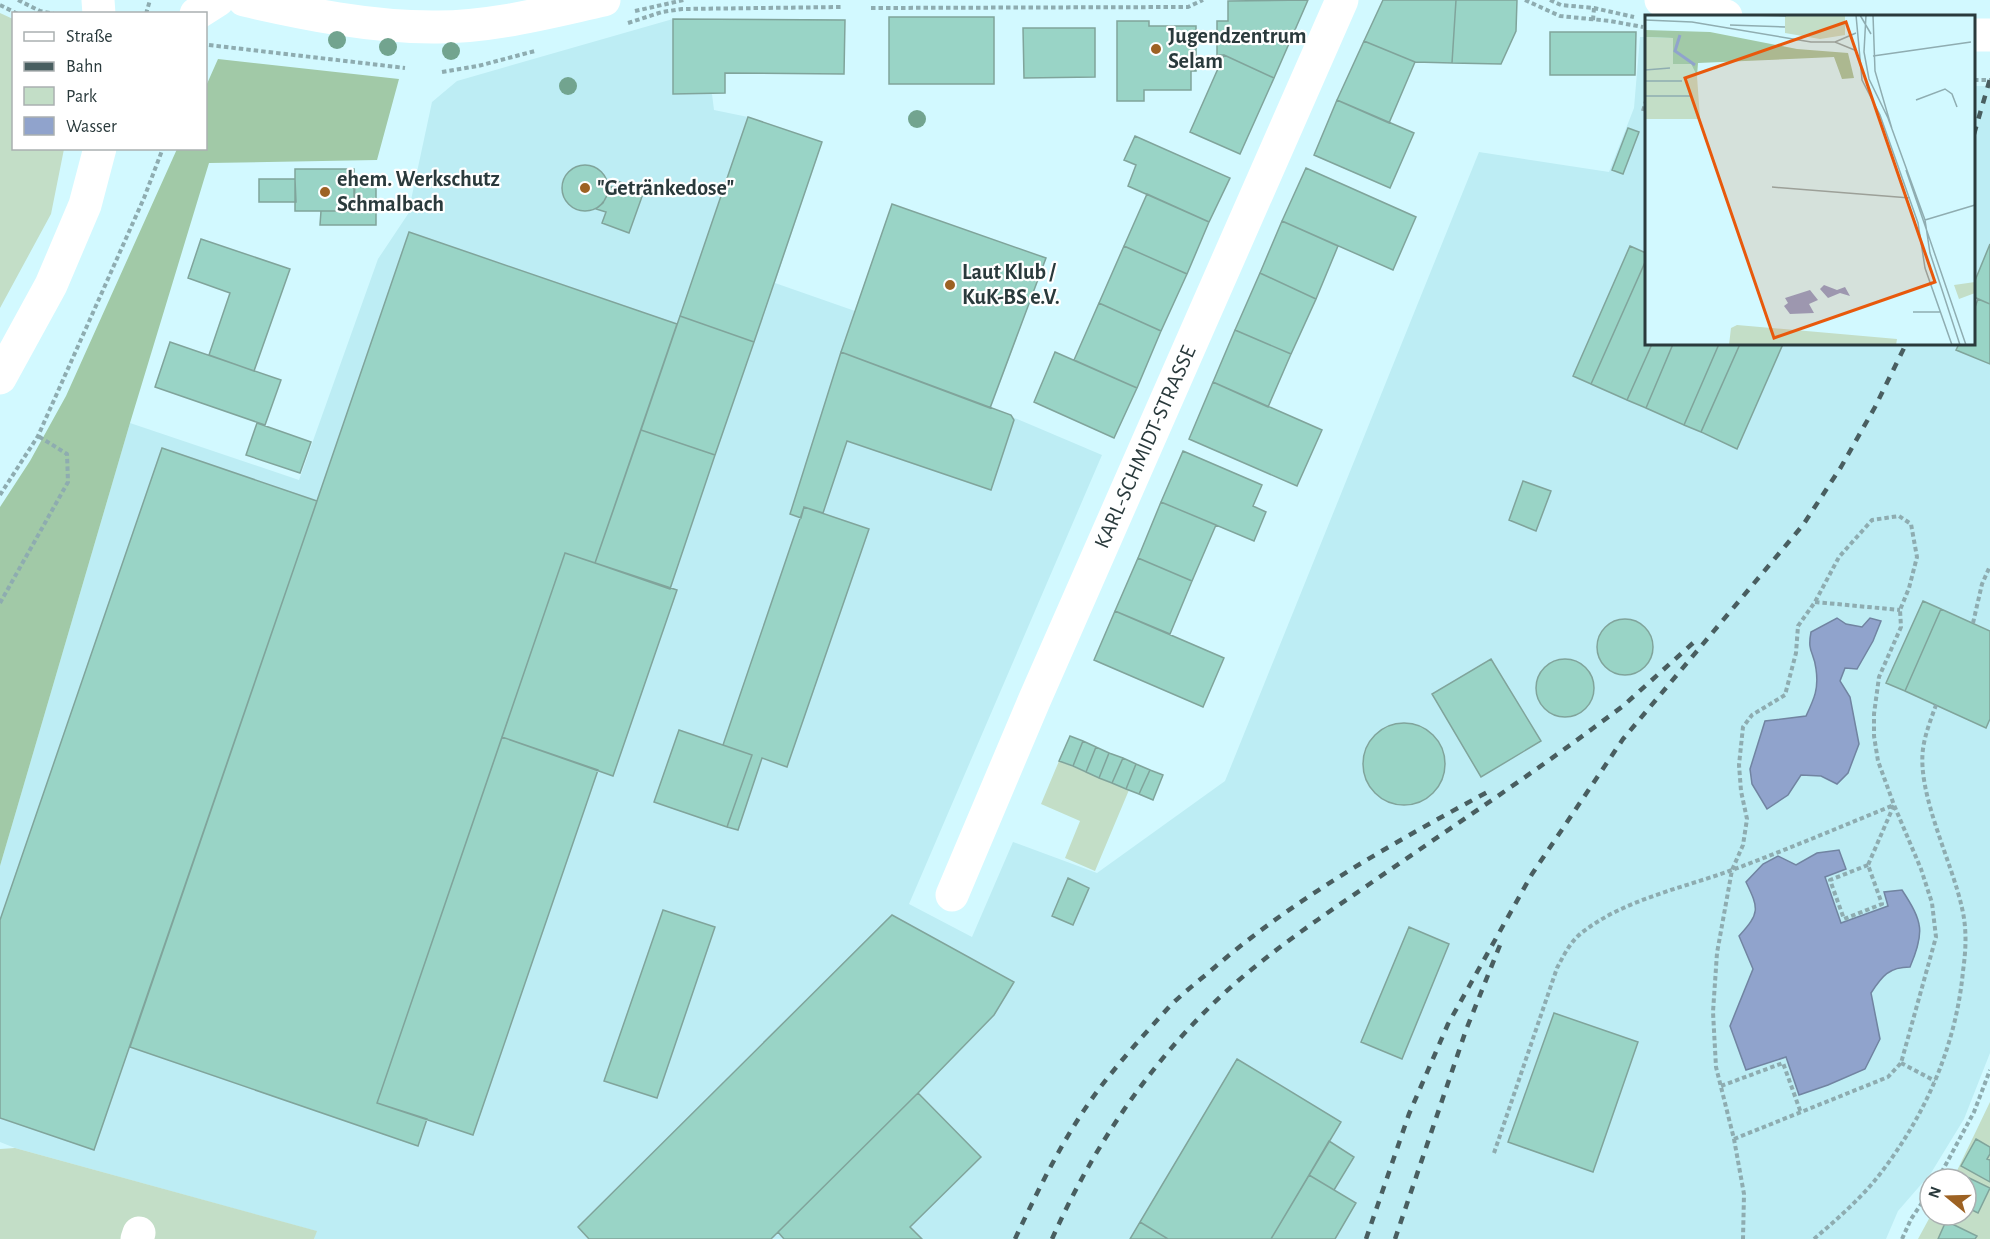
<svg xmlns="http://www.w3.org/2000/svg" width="1990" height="1239" font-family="'Alegreya Sans',sans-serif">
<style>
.built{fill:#bdedf4}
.green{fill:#c3dec7}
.forest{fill:#a1c9a7}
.water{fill:#90a3cc;stroke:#7184a1;stroke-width:1.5}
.building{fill:#99d4c6;stroke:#80a49b;stroke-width:1.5}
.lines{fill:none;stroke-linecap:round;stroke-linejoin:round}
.path{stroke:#8eacb0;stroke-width:4;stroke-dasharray:4.5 3;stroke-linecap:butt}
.minor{stroke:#fff;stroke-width:33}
.major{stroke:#fff;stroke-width:33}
.highway{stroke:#fff;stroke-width:33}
.rail{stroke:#495e60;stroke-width:4.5;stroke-dasharray:8 8;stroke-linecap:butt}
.tree{fill:#72a48f}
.poi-dot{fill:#9d6223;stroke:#fff;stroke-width:2}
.labels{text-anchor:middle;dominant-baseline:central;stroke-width:4.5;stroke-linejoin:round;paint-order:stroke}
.poi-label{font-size:22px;font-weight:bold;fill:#2a3a3c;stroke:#fff;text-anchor:start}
.street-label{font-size:22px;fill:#2a3a3c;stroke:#fff}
.inset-river{fill:none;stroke:#90a3cc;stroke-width:3}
.inset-road{fill:none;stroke:#8fadb1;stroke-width:1.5}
.view{fill:#e8590c;fill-opacity:0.15;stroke:#e8590c;stroke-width:3}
.inset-edge{fill:none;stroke:#2a3a3c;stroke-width:3}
</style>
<rect width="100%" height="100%" fill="#d2f9ff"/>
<path class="built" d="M673,19L674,94H712L714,110L748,117L822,142L775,283L855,311L892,204L1046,258L991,408L1102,455L909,904L972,937L1013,842L1097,873L1225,781L1479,152L1609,172L1634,108L1640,37H1646V344H1974V86H1990V1053L1964,1119L1931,1173L1898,1211L1886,1239H314L316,1231L15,1148L0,1142V866L130,423L299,480L378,259L408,214L432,102L457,81Z"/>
<path class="green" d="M0,13L13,19L14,148L64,149L51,214L0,308Z
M1059,761L1129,790L1095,871L1065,858L1080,821L1041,804Z
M1990,1102V1239H1918L1931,1215H1966V1179H1953Z
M15,1148L317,1231L314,1239H0V1149Z"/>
<path class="forest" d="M218,59L399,79L377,160L209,163L130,423L0,866V507L30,461L66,396L177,149L206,148V86Z"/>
<path class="water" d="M1837,618L1846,624L1862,627L1870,618L1881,621L1873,641L1857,669L1845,668L1840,681L1850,697L1859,744L1848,773L1837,784L1821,776L1801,775L1788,795L1767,809L1752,784L1750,769L1765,721L1806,716C1814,699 1819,689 1816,669C1814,651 1807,653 1811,632Z
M1839,850L1846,869L1825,877L1841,923L1888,906L1884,892L1902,890C1923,922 1925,932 1910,967C1889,967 1882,976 1871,993L1880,1039L1865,1069L1828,1085L1799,1095L1786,1057L1746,1070L1730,1026L1753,969L1739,936C1760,913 1759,909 1746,882L1763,864L1778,856L1796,865L1817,853Z"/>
<path class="building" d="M1308,0L1274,78L1224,55H1217V21H1228V1Z
M1383,0H1456L1452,63L1415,62L1364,41Z
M1456,0H1517L1516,31L1501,64L1452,63Z
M889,17H994V84H889Z
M673,19L845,20L844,74L725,73V93L673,94Z
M1117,21H1149V26H1196V71H1191V90H1144V101H1117Z
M1023,28H1095V77L1024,78Z
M1550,32H1636L1635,75H1550Z
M1364,41L1415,62L1389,123L1337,100Z
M1224,55L1274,78L1240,154L1190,132Z
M1337,100L1414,133L1390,188L1314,155Z
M748,117L822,142L754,342L680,316Z
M1628,128L1639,132L1623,174L1612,170Z
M1135,136L1230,178L1209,222L1128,186L1136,165L1124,160Z
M562 188a23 23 0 1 1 46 0a23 23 0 1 1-46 0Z
M1306,168L1416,217L1393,270L1282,221Z
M295,169H354V211H295Z
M259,179H295L296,202H259Z
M355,181L376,182V225H320L321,211H354Z
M617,181L644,191L629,233L602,223L606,212L596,209L603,203L607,195L608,186L615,188Z
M1147,194L1209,222L1187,274L1124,246Z
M892,204L1046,258L990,408L841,352Z
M1282,221L1338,246L1316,299L1260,273Z
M409,232L677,324L595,563L565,553L377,1103L427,1119L418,1146L130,1047Z
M201,239L290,269L254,371L209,355L230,293L188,278Z
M1990,244V304L1974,297V283Z
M1124,246L1187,274L1161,331L1099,303Z
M1630,246L1646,253V260L1591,384L1573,376Z
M1646,260V344H1652L1627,400L1591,384Z
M1260,273L1316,299L1291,354L1235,330Z
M1978,299L1990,304V364L1956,350L1959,344H1974V310Z
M1099,303L1161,331L1137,388L1074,360Z
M680,316L754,342L715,455L641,430Z
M1235,330L1291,354L1268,407L1213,382Z
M170,342L281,380L265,425L155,387Z
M1652,344H1673L1646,408L1627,400Z
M1673,344H1719L1684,425L1646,408Z
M1719,344H1740L1701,432L1684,425Z
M1740,344H1783L1737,449L1701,432Z
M841,352L1011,415L1014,420L991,490L847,441L823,513L804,507L801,518L790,514Z
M1055,352L1137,388L1114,438L1034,402Z
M1213,382L1322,430L1297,486L1189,439Z
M257,423L311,442L300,473L246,455Z
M641,430L715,455L670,589L595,563Z
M162,448L317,501L94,1150L0,1118V920Z
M1183,451L1262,485L1253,506L1266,512L1254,541L1161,502Z
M1523,481L1551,491L1536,531L1509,520Z
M1161,502L1216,525L1192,581L1138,558Z
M804,507L869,529L787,767L762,758L738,830L727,827L752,755L723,745Z
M565,553L677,590L613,776L502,737Z
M1138,558L1192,581L1170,634L1115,611Z
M1923,601L1941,609L1905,691L1886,683Z
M1941,609L1990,631V719L1986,728L1905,691Z
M1115,611L1224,658L1203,707L1094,660Z
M1597 647a28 28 0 1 1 56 0a28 28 0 1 1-56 0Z
M1491,659L1541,741L1481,777L1432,694Z
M1536 688a29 29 0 1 1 58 0a29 29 0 1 1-58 0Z
M1363 764a41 41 0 1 1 82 0a41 41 0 1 1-82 0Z
M679,730L752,755L727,827L654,802Z
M1070,736L1083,741L1073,766L1059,761Z
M502,737L598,770L473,1135L377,1103Z
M1083,741L1096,747L1086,772L1073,766Z
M1096,747L1109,753L1099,778L1086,772Z
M1109,753L1123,758L1112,783L1099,778Z
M1123,758L1136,764L1126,789L1112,783Z
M1136,764L1150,770L1139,794L1126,789Z
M1150,770L1163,775L1153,800L1139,794Z
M1068,878L1089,888L1073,925L1052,916Z
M663,910L715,927L657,1098L604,1081Z
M892,915L1014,982L994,1015L918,1093L771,1239H589L578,1227Z
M1409,927L1449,944L1402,1059L1361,1042Z
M1554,1013L1638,1042L1593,1172L1508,1142Z
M1237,1059L1341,1122L1271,1239H1168L1140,1222Z
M918,1093L981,1157L910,1227L922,1239H784L778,1232Z
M1976,1139L1990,1147V1154L1987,1159L1990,1160V1182L1961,1166Z
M1329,1141L1354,1157L1334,1190L1309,1175Z
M1309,1175L1356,1203L1335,1239H1271Z
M1963,1175L1990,1188L1978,1213L1966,1207V1179H1961Z
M1946,1221L1977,1236L1975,1239H1938Z
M1140,1222L1168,1239H1130Z"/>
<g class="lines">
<path class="path" d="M18,0L40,11L54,14
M1525,0L1560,16L1610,21L1643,27
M1550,0L1561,5L1594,8L1634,17
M0,5L18,14
M871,8L1188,7L1203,0
M635,11L684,0
M146,14L150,0
M1593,20L1594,8
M628,23L662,12L682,9L841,7
M209,45L405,68
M442,72L478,66L535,51
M1974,80H1990
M1643,111L1646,101
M0,495L38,436L144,198L163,148
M1815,602L1900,610
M0,603L68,482L67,454L38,436
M1973,623L1982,584L1990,566
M1901,1063L1935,1081
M1721,1086L1783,1063L1801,1113
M1734,1139L1888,1077L1901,1063L1936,937L1932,903L1921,869L1894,805L1878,761L1874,736V714L1879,677L1901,627L1900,610L1909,588L1917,557L1911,524L1899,516L1872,520L1839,557L1815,602L1798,626L1796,653L1785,695L1752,715L1743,727L1739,765L1741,791L1747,819L1743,845L1732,870L1717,953L1713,1012L1716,1067L1734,1139L1744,1194L1743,1239
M1494,1153L1557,968C1564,955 1571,940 1584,931C1626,899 1683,888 1732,870C1786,850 1840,827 1894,805L1868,865L1882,904L1844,919L1830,880L1868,865
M1938,1179L1974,1112L1990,1070
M1814,1239C1836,1220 1858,1201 1876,1179C1924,1119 1956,1047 1963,971C1966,950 1967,929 1962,908C1952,862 1917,794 1923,749C1925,734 1931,719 1936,705
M1902,1239L1911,1219L1930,1191"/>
<path class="minor" d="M952,895L1034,701L1342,0
M137,1239L139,1233"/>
<path class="major" d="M244,0C305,14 370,27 433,27C490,28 549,12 604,0
M1661,0L1726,16
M1974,35H1990"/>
<path class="highway" d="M98,0L99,14
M196,14L218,0
M0,378L51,285L85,205L100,148"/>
<path class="rail" d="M1974,134L1990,79
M1015,1239C1040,1186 1066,1132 1102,1085C1123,1058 1147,1031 1170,1006C1184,992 1200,980 1215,967C1299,895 1395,842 1493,789
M1052,1239C1092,1149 1148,1065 1220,997C1265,955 1317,920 1368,885C1443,833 1519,783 1592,729L1623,706L1693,643
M1366,1239L1409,1114L1448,1024L1532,874L1623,739L1803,525L1841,467L1875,407L1906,344
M1395,1239L1466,1030L1500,945"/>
</g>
<g class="tree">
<circle cx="337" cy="40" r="9"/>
<circle cx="388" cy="47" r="9"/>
<circle cx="451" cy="51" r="9"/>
<circle cx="568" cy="86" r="9"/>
<circle cx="917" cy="119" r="9"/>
</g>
<g class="poi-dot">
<circle cx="1156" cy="49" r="6"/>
<circle cx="585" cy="188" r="6"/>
<circle cx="325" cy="192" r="6"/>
<circle cx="950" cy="285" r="6"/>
</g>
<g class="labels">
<g class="poi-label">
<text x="1168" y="36">Jugendzentrum<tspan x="1168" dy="25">Selam</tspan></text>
<text x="337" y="179">ehem. Werkschutz<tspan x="337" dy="25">Schmalbach</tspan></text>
<text x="597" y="188">"Getränkedose"</text>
<text x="962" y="272">Laut Klub /<tspan x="962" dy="25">KuK-BS e.V.</tspan></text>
</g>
<g class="street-label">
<text transform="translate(1145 447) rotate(-66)">KARL-SCHMIDT-STRASSE</text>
</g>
</g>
<g transform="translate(1645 15)">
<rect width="330" height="330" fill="#d2f9ff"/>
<path d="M140,0H200V20L175,24L140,18ZM0,22L28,23L46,49L52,61L55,104H0ZM330,267V278L314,284L309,270ZM92,310L252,324L251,330H84L86,313Z" fill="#c3dec7"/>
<path d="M0,15L65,17L152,34L203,38L209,63L197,64L189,42L53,48L52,61L46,49H28V23L0,22Z" fill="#a1c9a7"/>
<path d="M179,270L192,275L200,272L205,281L195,278L183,283L175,274ZM165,275L173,285L164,289L169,298L145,299L139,291L143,288L140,283Z" fill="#90a3cc"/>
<path class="inset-river" d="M35,20L30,36L50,50"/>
<path class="inset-road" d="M105,0L141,1M211,0L217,65L235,100L273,208L280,253L307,330M215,0L226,19M221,0L219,37L224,64L243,103L280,205L285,238L315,330M228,0L230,56L247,114M0,5L47,7L166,27H190L212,36M85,10L140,12M190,27L211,18M228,41L326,27M0,55L25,53M0,66H37M0,81H47M271,85L300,74L307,79L312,92M261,155L321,330M127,172L265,183M280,205L330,190M268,297H295"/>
<path class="view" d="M201,7L290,267L129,323L40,63Z"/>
<rect width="330" height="330" class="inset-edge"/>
</g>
<rect x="12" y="12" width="195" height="138" fill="#ffffff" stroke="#aab0b1" stroke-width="1.5"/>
<rect x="24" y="32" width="30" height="9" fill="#ffffff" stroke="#aab0b1" stroke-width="1.5"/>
<text x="66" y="42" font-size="18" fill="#2a3a3c">Straße</text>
<rect x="24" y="62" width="30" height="9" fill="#495e60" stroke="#aab0b1" stroke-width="1.5"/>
<text x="66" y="72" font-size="18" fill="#2a3a3c">Bahn</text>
<rect x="24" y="87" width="30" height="18" fill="#c3dec7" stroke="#aab0b1" stroke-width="1.5"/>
<text x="66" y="102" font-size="18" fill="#2a3a3c">Park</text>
<rect x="24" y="117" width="30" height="18" fill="#90a3cc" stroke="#aab0b1" stroke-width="1.5"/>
<text x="66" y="132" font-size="18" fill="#2a3a3c">Wasser</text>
<g transform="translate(1948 1197) rotate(289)"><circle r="28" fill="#ffffff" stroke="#aab0b1" stroke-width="1.5"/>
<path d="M0-4.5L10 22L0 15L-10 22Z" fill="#9d6223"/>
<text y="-9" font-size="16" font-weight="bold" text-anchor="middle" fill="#2a3a3c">N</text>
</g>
</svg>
